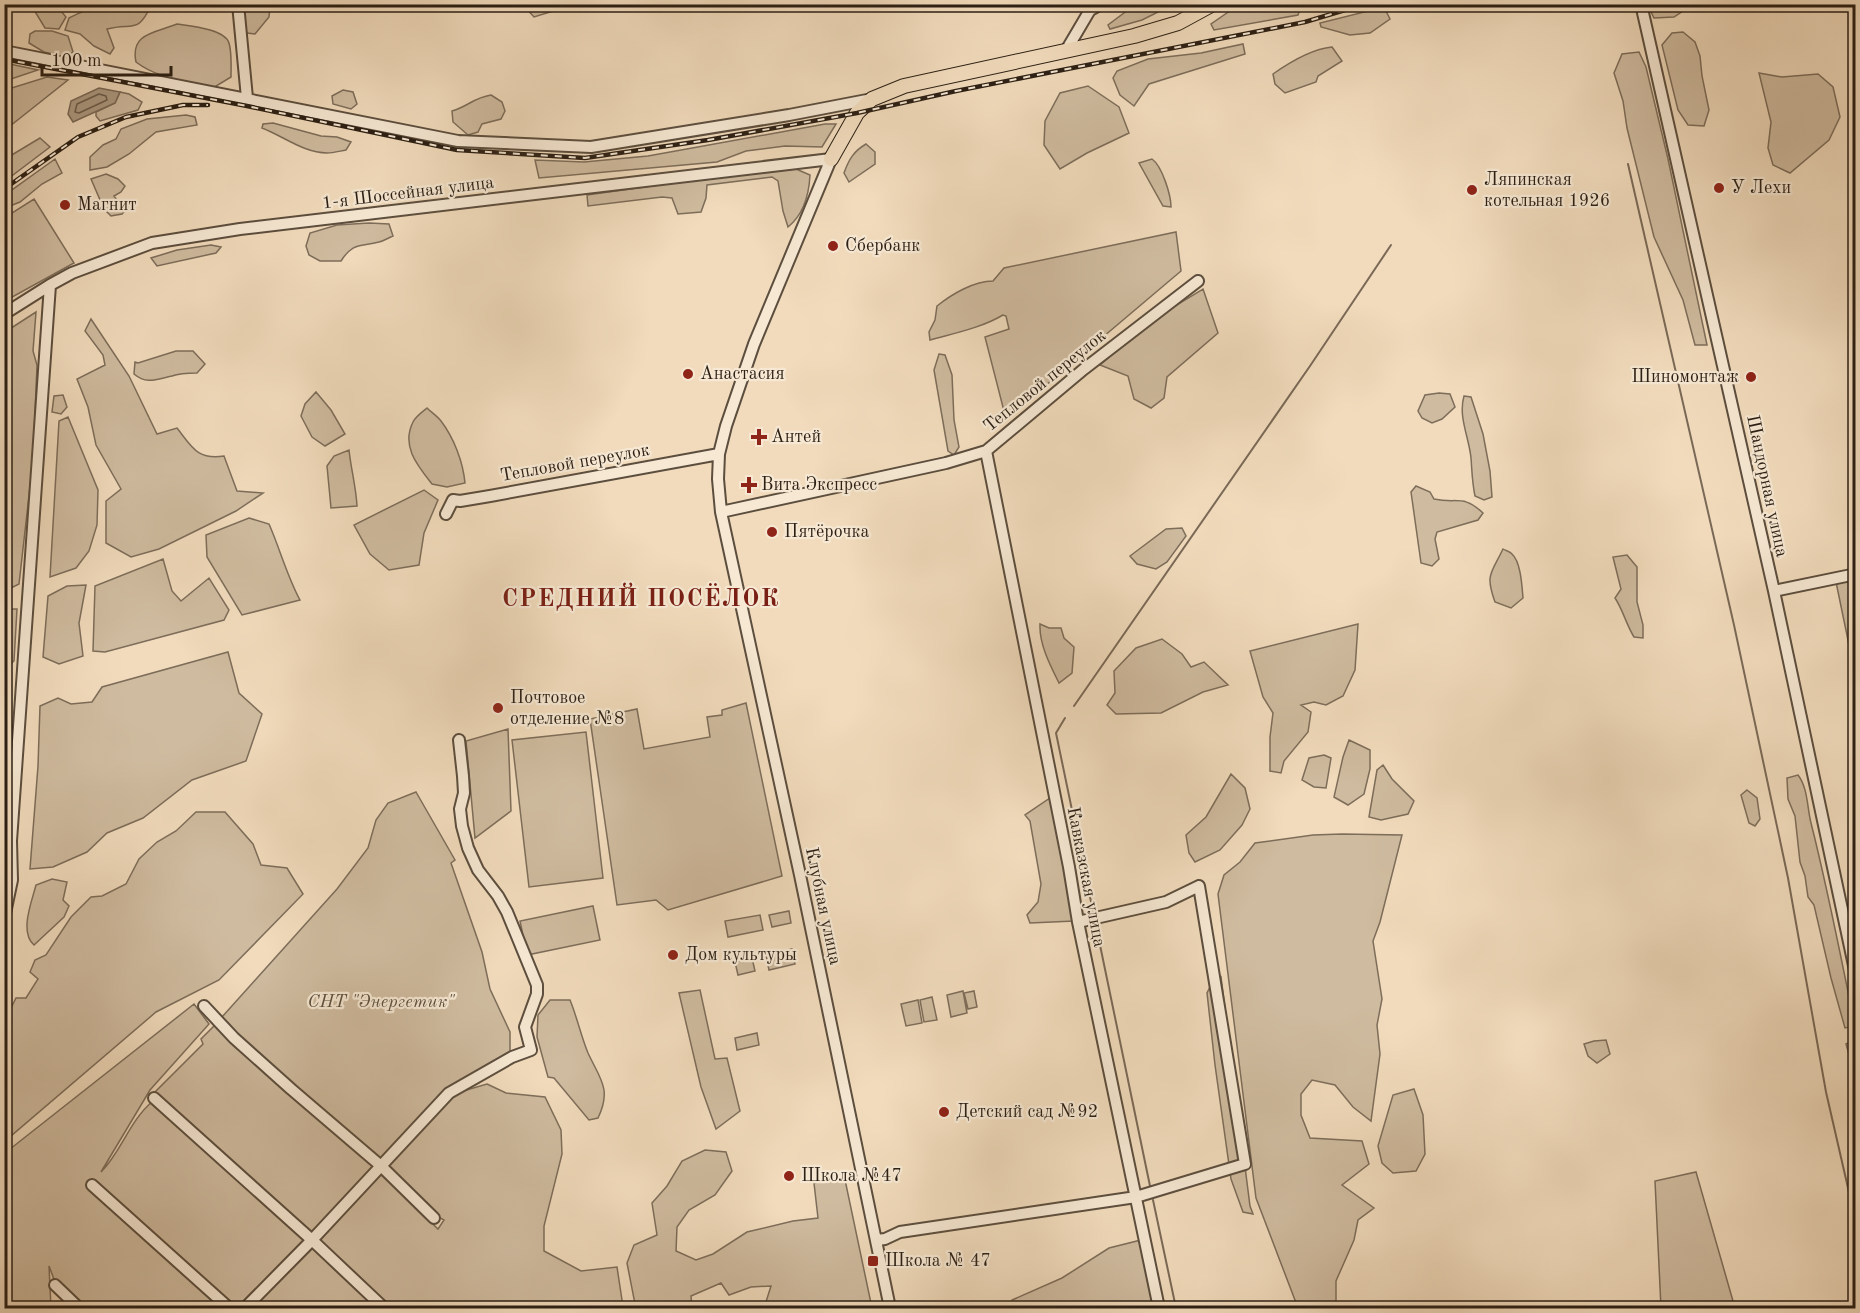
<svg xmlns="http://www.w3.org/2000/svg" width="1860" height="1313" font-family="'Old Standard TT',serif">
<style>
.green{fill:#cfbb9f;stroke:#7d6d5a;stroke-width:1.5}
.water{fill:#ae9b83;stroke:#7a6957;stroke-width:1.5}
.lines{fill:none;stroke-linecap:round;stroke-linejoin:round}
.shore{stroke:#6c5d4c;stroke-width:1.5}
.stream{stroke:#7a6957;stroke-width:2}
.minor-casing{stroke:#5c4e3e;stroke-width:14}
.major-casing{stroke:#2b1f14;stroke-width:16}
.minor{stroke:#f6e8d3;stroke-width:10}
.major{stroke:#f1dbbc;stroke-width:14}
.rail-casing{stroke:#2b1f14;stroke-width:4.5}
.rail{stroke:#f6e8d3;stroke-width:2;stroke-dasharray:7;stroke-linecap:butt}
.poi-dot{fill:#8f2418;stroke:#f6e8d3;stroke-width:2}
.labels{text-anchor:middle;dominant-baseline:central;stroke-width:4.5;stroke-linejoin:round;paint-order:stroke}
.poi-label{font-size:18px;fill:#2b1f14;stroke:#f6e8d3;text-anchor:start}
.street-label{font-size:18px;fill:#2b1f14;stroke:#f6e8d3}
.park-label{font-size:18px;font-style:italic;fill:#5c4e3e;stroke:#f6e8d3}
.district-label{font-size:24px;font-weight:bold;letter-spacing:1.5px;fill:#7a1f14;stroke:#f6e8d3}
</style>
<rect width="100%" height="100%" fill="#f1dbbc"/>
<filter id="stains"><feTurbulence type="fractalNoise" baseFrequency=".00333" numOctaves="4"/><feColorMatrix values="0 0 0 0 .2 0 0 0 0 .09 0 0 0 0 .02 0 0 0 .5 -.17"/></filter>
<radialGradient id="worn" r=".72"><stop offset=".6" stop-color="#630" stop-opacity="0"/><stop offset="1" stop-color="#630" stop-opacity=".3"/></radialGradient>
<path class="green" d="M269,4L270,6L269,17L255,34L247,33L243,23L241,5Z
M1136,4H1186V5L1164,9L1142,20L1110,29L1108,25Z
M1240,4H1333V5L1316,10L1311,5L1300,9L1298,15L1214,30L1211,24Z
M31,5H56L66,17L59,29L45,28Z
M96,5V4L151,5C138,35 132,22 107,29L114,48L110,54L94,46L80,34L65,30L69,18C78,13 87,11 96,5Z
M523,5V4L573,5L534,17Z
M1656,5V4L1692,5L1674,17L1654,18L1650,10Z
M1384,7L1390,19L1370,33L1350,35L1321,27L1320,23Z
M177,24C190,26 225,29 229,43C232,53 231,66 231,77L213,88C187,81 158,79 136,62C130,33 155,33 177,24Z
M35,31H52L68,36L73,52L65,57L44,52L29,43L30,34Z
M1683,32L1695,42L1700,56L1702,76L1709,110L1704,126L1688,125L1678,110L1662,45L1672,33Z
M1243,44L1245,54L1149,84L1134,106L1120,95L1113,78L1117,71L1148,59L1201,53Z
M1332,47L1342,61L1318,76L1316,82L1285,93L1275,84L1273,74C1290,62 1312,49 1332,47Z
M1639,52L1646,67L1668,159L1707,345H1695L1683,300L1654,237L1627,128L1623,101L1614,73L1622,54Z
M5,63L38,70L5,81Z
M1759,73L1782,77L1818,74L1833,87L1840,117L1829,140L1790,173L1773,165L1768,148L1771,122Z
M47,77L68,80L5,130V90Z
M1088,86L1119,107L1129,133L1087,153L1060,169L1044,145L1045,121L1060,93Z
M343,90L353,92L357,104L351,109L333,104L332,96Z
M120,92L129,94L142,102L138,110L100,121L96,116V112L115,103Z
M491,95L502,102L505,111L501,119L482,124L478,132L468,135L453,122L452,111C469,106 473,98 491,95Z
M186,115L195,117L197,125L156,132L129,154L107,167L90,170V157L103,145L116,139L121,129L147,119Z
M273,123L321,136L337,137L351,142L346,150C340,151 333,153 327,153C304,153 283,136 262,128L263,124Z
M825,124H836L822,147L785,146L746,151L717,162L539,178L535,160L584,162L648,156Z
M40,138L50,147L5,181V159Z
M866,144L875,152V164L849,182L844,173C849,159 854,151 866,144Z
M55,159L62,173L42,184L20,202L5,208V195Z
M1152,159C1162,166 1171,195 1171,207L1163,206L1139,163Z
M796,169L810,175C809,194 803,215 788,227L783,211L778,181L772,177L707,185L706,198L701,212L678,214L672,198L662,197L588,206L587,195L702,179Z
M106,174L118,179L125,186L121,192L114,196L119,203L129,206L122,214L111,216L104,209L91,179Z
M34,199L74,263L5,301V213L9,215Z
M369,223L389,224L393,236C388,238 384,241 379,242C360,247 353,242 341,261H320L309,255L306,246L310,233L337,225Z
M1176,232L1181,271L1006,419L985,337L1009,329L1006,316L1003,315C981,328 955,333 930,340L929,332L935,320L937,306C952,294 974,281 993,281L1004,268Z
M211,245L221,247L216,253L157,266L151,258L177,250Z
M1203,289L1218,333L1167,377L1164,398L1151,408L1134,399L1128,376L1100,365L1150,321Z
M36,312L33,351L37,365L33,460L19,584L5,591V332Z
M91,319L129,376L157,434L177,428C192,447 197,460 224,456L237,491L263,493L236,511L159,549L131,557L106,543V501L121,489L96,445L88,407L77,379L105,365L103,355L85,331Z
M176,351H193L205,364L197,373C189,373 180,373 172,376C157,379 147,385 134,374L135,362L138,363Z
M939,354L945,355L952,375L954,420L959,447L954,455L948,451L934,370Z
M316,392L331,410L345,434L325,446L312,437L301,416L305,404Z
M1439,393L1450,394L1455,407L1442,419L1432,423L1422,418L1418,411L1425,395Z
M63,395L67,407L61,414L52,412L54,396Z
M1464,396L1471,397L1483,434L1490,471L1492,497L1484,500L1475,496C1472,482 1472,471 1471,458C1469,437 1458,417 1464,396Z
M427,408C431,412 437,416 441,421C454,438 463,462 465,483L447,487L432,484C417,465 401,446 413,422C415,417 422,412 427,408Z
M68,417L98,490L97,525L89,551L76,568L50,577L59,421Z
M349,450C351,469 356,487 357,506L331,508L327,466L334,456Z
M1416,486L1430,492L1434,499C1457,504 1463,494 1483,513L1478,520L1437,532L1435,539L1439,559L1432,566L1421,563L1411,492Z
M424,490L438,500L424,533L419,565L389,570L370,554L354,525Z
M249,518L269,524C280,549 287,576 300,600L242,615L207,557L206,535Z
M1182,528L1186,536L1167,562L1156,569L1137,564L1130,556L1166,529Z
M1503,549C1506,551 1510,551 1512,554C1521,562 1522,587 1523,598L1511,608L1495,602C1485,574 1491,574 1503,549Z
M1627,555L1637,567V602L1643,625V638L1634,637C1626,624 1623,610 1615,598L1621,589L1613,557Z
M163,559L172,591L181,601L209,578L229,610L224,620L105,652L93,651L95,586Z
M1855,579V674L1836,582Z
M86,585L79,623L83,656L59,664L43,657L48,596L67,586Z
M5,609H17L14,661L5,669Z
M1040,624L1049,628H1061L1064,638L1074,647L1072,673L1059,683C1050,665 1039,644 1040,624Z
M1358,624L1355,670L1343,696L1326,705L1314,702L1301,705L1311,712L1308,732L1284,761L1281,773L1270,771V737L1273,713L1263,697L1250,651Z
M1162,639L1182,654L1191,667L1204,662L1228,685L1203,692L1161,713L1116,714L1107,705L1115,693L1114,671L1136,648Z
M228,652L239,693L262,714L246,761L192,780L143,818L107,833L87,852L53,867L30,869L38,766L40,706L58,698L71,704L92,702L102,687Z
M746,703L782,876L668,910L656,900L617,905L590,719L637,709L644,749L710,737L707,717L722,715V710Z
M5,719H10L5,793L4,719Z
M508,729L511,811L475,838L466,741Z
M586,732L603,878L529,887L512,740Z
M1349,740L1370,750V769L1364,794L1348,805L1334,797L1343,757Z
M1324,755L1331,758L1326,788L1314,787L1302,780L1309,758Z
M1383,765L1392,779L1414,801L1408,814L1381,820L1369,817L1377,770Z
M1231,774L1245,788L1250,809L1242,825L1220,850L1195,862L1189,853L1186,835L1206,817Z
M1798,775C1808,788 1807,807 1811,823C1828,890 1841,958 1855,1026L1845,1028L1831,978L1814,905L1808,897L1805,876L1800,862L1795,816L1788,799L1787,778Z
M1747,790L1757,798L1760,819L1755,826L1749,823L1741,795Z
M416,792L455,860L451,863L482,952L490,989L510,1032V1054L447,1088L381,1160L250,1048L222,1017L337,889L368,848L376,820L388,803Z
M1050,798L1063,852L1074,921L1030,923L1027,915L1038,902L1041,884L1030,821L1025,815Z
M196,812H225L253,844L261,865L287,868L303,894L219,980L156,1012L5,1141V1020L16,998H26L38,979L30,972L35,960L46,955L71,917L91,897L102,896L126,884L139,859L157,842L176,831Z
M1342,834L1402,835L1380,922L1373,941L1382,999L1377,1025L1380,1054L1371,1121L1353,1107L1335,1085L1312,1080L1301,1094V1115L1310,1138L1362,1141L1369,1164L1342,1185L1374,1208L1358,1220L1354,1240L1336,1281V1308H1298L1256,1198L1218,894L1224,875L1240,862L1255,843L1313,835Z
M52,879L67,882L63,900L69,906L64,917L34,945C19,932 32,901 36,885Z
M593,906L600,940L527,955L520,921Z
M789,911L791,923L772,927L769,915Z
M760,915L763,930L728,937L725,921Z
M792,949L795,964L769,970L766,955Z
M752,958L755,971L738,975L735,962Z
M1221,977L1250,1206L1253,1214L1243,1212L1231,1179L1215,1065L1207,993L1211,985Z
M700,990L715,1059L727,1058L740,1111L716,1129L701,1087L679,993Z
M963,991L967,1013L951,1017L947,995Z
M974,991L977,1007L968,1009L964,993Z
M932,997L937,1020L924,1022L920,1000Z
M550,1000H570C577,1017 581,1036 588,1053C600,1079 612,1089 598,1118L589,1120L554,1078L548,1077L537,1037L538,1015Z
M918,1000L922,1023L906,1026L901,1004Z
M194,1004L209,1024L150,1090L101,1172C122,1151 129,1121 153,1101L307,1240L241,1308H235L95,1182L224,1308H83L55,1282L49,1266L51,1308H5V1153Z
M217,1023L375,1167L313,1233L188,1124L155,1092L203,1044L201,1039Z
M757,1033L759,1045L737,1050L735,1038Z
M1606,1040L1610,1054L1597,1063L1588,1056L1584,1044L1594,1041Z
M1855,1040L1856,1041L1855,1072L1852,1065L1846,1044Z
M487,1084L506,1093L545,1097L561,1130L562,1154L544,1226V1251L581,1271L617,1267L622,1300V1308H387L317,1238L381,1173L438,1229L444,1220L435,1215L386,1166L451,1097L463,1091Z
M1414,1089L1423,1115L1425,1154L1416,1171L1393,1173L1382,1163L1378,1146L1393,1095Z
M705,1150L726,1152L732,1171L715,1195L689,1210L677,1227L676,1251L696,1260L713,1254L747,1232L793,1221L818,1218L814,1183L844,1175L872,1308H755L765,1305L771,1286L751,1287L729,1295L721,1283L691,1296L692,1308H639L635,1304L627,1263L634,1245L657,1235L652,1203L667,1186L682,1161Z
M1696,1172L1735,1308H1661L1655,1181Z
M1141,1240L1155,1308H1011L1012,1300L1062,1278L1109,1248Z
M312,1245L378,1308H253Z"/>
<path class="water" d="M99,88L120,92L115,103L73,122L68,114L71,101Z"/>
<g class="lines">
<path class="shore" d="M99,94L106,96L107,100L79,113L75,112L77,104Z"/>
<path class="stream" d="M1628,164L1734,625L1788,878L1826,1092L1851,1201L1856,1238
M1074,706L1310,366L1391,245
M1065,718L1056,733L1094,916
M1095,921L1150,1186
M1153,1200L1176,1308"/>
<g class="minor-casing">
<path id="minor" d="M238,4L247,98
M1641,4L1774,591L1856,975
M1067,49L1090,10L1101,4
M4,51L458,141L591,147L789,115L872,99
M4,314L50,285L72,273L152,243L240,229L831,159L754,344L726,426L719,454L718,479L721,512L800,875L890,1308
M986,451L1069,867L1078,922L1159,1308
M721,512L946,463L986,451L1084,369L1198,281
M446,514L453,500L460,501L490,496L719,454
M1774,591L1856,574
M4,918L12,880L11,841L50,285
M204,1006L234,1038L291,1089L381,1166L434,1218
M154,1098L312,1240L384,1308
M92,1185L229,1308
M877,1240L885,1239L900,1232L1136,1197L1245,1164L1199,886L1166,902L1078,922
M55,1285L79,1308
M245,1308L312,1240L449,1093L512,1057L531,1050L525,1027L537,994V985L507,912L498,896L478,870L468,848L462,826L460,809L464,793L463,776L459,740"/>
</g>
<g class="major-casing">
<path id="major" d="M831,159L857,113L872,99L904,86L1134,36L1178,23L1213,4"/>
</g>
<use href="#minor" class="minor"/>
<use href="#major" class="major"/>
<g class="rail-casing">
<path id="rail" d="M4,59L247,106L457,150L585,158L708,140L857,113L956,91L1305,22L1365,4
M4,189L78,137L126,117L183,105H208"/>
</g>
<use href="#rail" class="rail"/>
</g>
<g class="poi-dot">
<circle cx="1719" cy="188" r="6"/>
<circle cx="1472" cy="190" r="6"/>
<circle cx="65" cy="205" r="6"/>
<circle cx="833" cy="246" r="6"/>
<circle cx="688" cy="374" r="6"/>
<circle cx="1751" cy="377" r="6"/>
<path d="M756 428h6v6h6v6h-6v6h-6v-6h-6v-6h6z"/>
<path d="M746 476h6v6h6v6h-6v6h-6v-6h-6v-6h6z"/>
<circle cx="772" cy="532" r="6"/>
<circle cx="498" cy="708" r="6"/>
<circle cx="673" cy="955" r="6"/>
<circle cx="944" cy="1112" r="6"/>
<circle cx="789" cy="1176" r="6"/>
<rect x="867" y="1255" width="12" height="12" rx="3"/>
</g>
<g class="labels">
<g class="poi-label">
<text x="1484" y="180">Ляпинская<tspan x="1484" dy="21">котельная 1926</tspan></text>
<text x="1731" y="188">У Лехи</text>
<text x="77" y="205">Магнит</text>
<text x="845" y="246">Сбербанк</text>
<text x="700" y="374">Анастасия</text>
<text x="1739" y="377" text-anchor="end">Шиномонтаж</text>
<text x="771" y="437">Антей</text>
<text x="761" y="485">Вита Экспресс</text>
<text x="784" y="532">Пятёрочка</text>
<text x="510" y="698">Почтовое<tspan x="510" dy="21">отделение №8</tspan></text>
<text x="685" y="955">Дом культуры</text>
<text x="956" y="1112">Детский сад №92</text>
<text x="801" y="1176">Школа №47</text>
<text x="885" y="1261">Школа № 47</text>
</g>
<g class="street-label">
<text transform="translate(408 193) rotate(-7)">1-я Шоссейная улица</text>
<text transform="translate(1045 381) rotate(-39)">Тепловой переулок</text>
<text transform="translate(575 463) rotate(-10)">Тепловой переулок</text>
<text transform="translate(1767 486) rotate(78)">Шандорная улица</text>
<text transform="translate(1086 877) rotate(79)">Кавказская улица</text>
<text transform="translate(823 906) rotate(78)">Клубная улица</text>
</g>
<g class="park-label">
<text x="381" y="1002">СНТ "Энергетик"</text>
</g>
<g class="district-label">
<text x="641" y="600">СРЕДНИЙ ПОСЁЛОК</text>
</g>
</g>
<rect width="1860" height="1313" fill="none" stroke="#f1dbbc" stroke-width="24"/>
<rect x="6" y="6" width="1848" height="1301" fill="none" stroke="#2b1f14" stroke-width="3"/>
<rect x="12" y="12" width="1836" height="1289" fill="none" stroke="#2b1f14" stroke-width="1.5"/>
<path d="M42 66v9h129v-9" fill="none" stroke="#2b1f14" stroke-width="3"/>
<text x="51" y="66" font-size="18" fill="#2b1f14" stroke="#f6e8d3" stroke-width="4.5" paint-order="stroke">100 m</text>
<rect width="100%" height="100%" filter="url(#stains)"/>
<rect width="100%" height="100%" fill="url(#worn)"/>
</svg>
